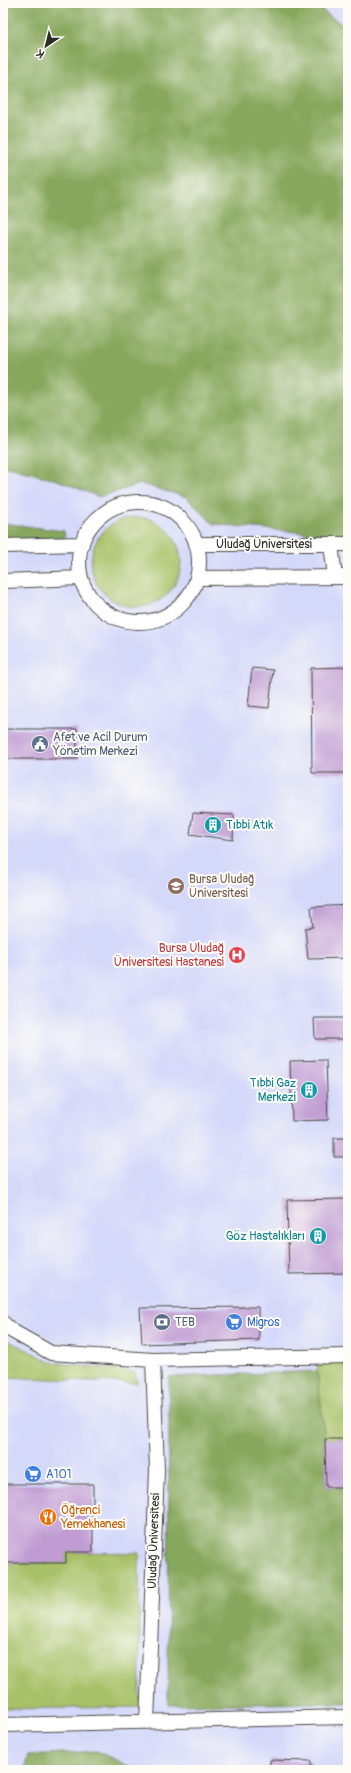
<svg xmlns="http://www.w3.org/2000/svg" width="351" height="1773" font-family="Pangolin,sans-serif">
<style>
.built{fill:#d4d8f9}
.green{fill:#a8c167;stroke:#6a7649}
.forest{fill:#86a75c;stroke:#586944}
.building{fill:#c09cd3}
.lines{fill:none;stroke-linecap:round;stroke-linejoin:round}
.minor-casing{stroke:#494845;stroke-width:16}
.minor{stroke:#fff;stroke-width:14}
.labels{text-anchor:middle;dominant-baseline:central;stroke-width:4;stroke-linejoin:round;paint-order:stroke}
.street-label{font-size:12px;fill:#2b2b2b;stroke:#fdfcf7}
.service-label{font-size:12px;fill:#4e5e75;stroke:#fdfcf7;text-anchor:start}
.culture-label{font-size:12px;fill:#0d838f;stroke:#fdfcf7;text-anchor:end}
.education-label{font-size:12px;fill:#785e54;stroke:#fdfcf7;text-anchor:start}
.health-label{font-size:12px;fill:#be3a42;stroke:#fdfcf7;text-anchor:end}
.shop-label{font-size:12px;fill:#366cbe;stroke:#fdfcf7;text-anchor:start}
.food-label{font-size:12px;fill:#c56008;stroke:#fdfcf7;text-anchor:start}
</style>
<rect width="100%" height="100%" fill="#fdfcf7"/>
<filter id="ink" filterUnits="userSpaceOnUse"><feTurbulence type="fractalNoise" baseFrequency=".025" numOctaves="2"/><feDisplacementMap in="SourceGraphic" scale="8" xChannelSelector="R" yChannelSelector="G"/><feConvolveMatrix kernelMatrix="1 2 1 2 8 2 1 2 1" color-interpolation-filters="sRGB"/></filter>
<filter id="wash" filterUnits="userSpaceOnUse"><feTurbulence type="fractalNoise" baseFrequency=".012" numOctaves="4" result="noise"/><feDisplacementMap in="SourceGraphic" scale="16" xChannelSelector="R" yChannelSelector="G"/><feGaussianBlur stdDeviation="0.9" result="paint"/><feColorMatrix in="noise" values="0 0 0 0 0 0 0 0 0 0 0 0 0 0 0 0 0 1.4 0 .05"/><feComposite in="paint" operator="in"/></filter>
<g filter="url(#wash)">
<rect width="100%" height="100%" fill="#f3edd7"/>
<path class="built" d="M3,3H348V1770H3Z"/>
<path class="green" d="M91 562a45 45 0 1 1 90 0a45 45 0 1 1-90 0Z
M3,1335L9,1341L51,1362L135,1372L137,1383L3,1377Z
M348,1356V1439H325L317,1371L319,1357Z
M66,1552L139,1553L140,1707L3,1709V1563H66Z"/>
<path class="forest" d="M3,3H313L348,29V537L213,524L186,497L141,484L99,497L57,480L3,466Z
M3,523L64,531L65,538L3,540Z
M317,1371L325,1439L326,1487H348V1703L168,1705L169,1377Z
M97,1751L136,1770H24L28,1755Z"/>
<g id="blocks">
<path class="building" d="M348,667V773H312L311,668Z
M252,668L273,670L269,708L248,706Z
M3,729H77V759H3Z
M193,813L234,815L233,840L190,834Z
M348,905V958L308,959L305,928L313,927L311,907Z
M314,1018H348V1039H315Z
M326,1060L328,1120L292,1121L290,1061Z
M334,1138H348V1157H334Z
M348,1199V1273L289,1274L287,1200Z
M258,1307L259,1340L142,1344L140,1308Z
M325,1439H348V1487H326Z
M3,1484H93V1552H66V1563H6V1550H3Z
M270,1760L311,1761V1770H270Z"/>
</g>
</g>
<g filter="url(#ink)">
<use href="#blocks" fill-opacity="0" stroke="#494845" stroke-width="1"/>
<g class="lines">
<g class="minor-casing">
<path id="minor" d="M79 562a60 60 0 1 1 120 0a60 60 0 1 1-120 0Z
M196,544H348
M331,544L335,577
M3,546L82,544
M197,578L348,577
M3,581L81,578
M3,1323L12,1331L51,1353L153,1360L348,1356
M147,1722L157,1470L153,1360
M3,1725L348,1717"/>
</g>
<use href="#minor" class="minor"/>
</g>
</g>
<defs>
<g id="civic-disc" transform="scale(0.9)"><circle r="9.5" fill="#5c6f8a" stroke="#fdfcf7"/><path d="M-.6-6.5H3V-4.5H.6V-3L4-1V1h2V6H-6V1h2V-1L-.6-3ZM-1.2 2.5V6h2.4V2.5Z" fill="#fff"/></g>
<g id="building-disc" transform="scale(0.9)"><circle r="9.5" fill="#0f9aa8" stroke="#fdfcf7"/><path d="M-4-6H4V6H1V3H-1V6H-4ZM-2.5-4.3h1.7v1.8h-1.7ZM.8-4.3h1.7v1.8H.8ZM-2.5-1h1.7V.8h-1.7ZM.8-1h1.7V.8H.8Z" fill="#fff"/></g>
<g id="university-disc" transform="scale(0.9)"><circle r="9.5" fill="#8d6e63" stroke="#fdfcf7"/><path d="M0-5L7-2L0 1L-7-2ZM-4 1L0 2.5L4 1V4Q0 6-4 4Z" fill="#fff"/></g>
<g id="hospital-disc" transform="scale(0.9)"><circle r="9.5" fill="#e0444e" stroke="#fdfcf7"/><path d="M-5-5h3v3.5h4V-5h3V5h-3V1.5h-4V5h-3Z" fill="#fff"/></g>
<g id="bank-disc" transform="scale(0.9)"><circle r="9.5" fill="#5c6f8a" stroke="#fdfcf7"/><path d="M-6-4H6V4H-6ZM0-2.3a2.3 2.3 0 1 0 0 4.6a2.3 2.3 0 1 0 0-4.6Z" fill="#fff"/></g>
<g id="supermarket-disc" transform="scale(0.9)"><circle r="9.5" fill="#3f7fe0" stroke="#fdfcf7"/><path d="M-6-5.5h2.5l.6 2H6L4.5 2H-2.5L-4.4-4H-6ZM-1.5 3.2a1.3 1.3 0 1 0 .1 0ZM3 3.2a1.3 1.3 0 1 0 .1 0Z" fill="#fff"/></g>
<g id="restaurant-disc" transform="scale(0.9)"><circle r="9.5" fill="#e8710a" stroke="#fdfcf7"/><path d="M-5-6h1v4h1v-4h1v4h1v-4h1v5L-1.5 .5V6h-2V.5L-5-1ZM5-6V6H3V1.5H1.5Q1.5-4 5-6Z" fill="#fff"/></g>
</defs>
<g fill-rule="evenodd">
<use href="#civic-disc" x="40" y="744"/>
<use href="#building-disc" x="213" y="825"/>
<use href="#university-disc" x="176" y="886"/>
<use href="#hospital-disc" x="237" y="955"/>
<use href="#building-disc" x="309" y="1090"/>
<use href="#building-disc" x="318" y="1236"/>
<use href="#bank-disc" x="162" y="1322"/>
<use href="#supermarket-disc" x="234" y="1322"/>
<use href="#supermarket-disc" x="33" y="1474"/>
<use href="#restaurant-disc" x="48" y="1517"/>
</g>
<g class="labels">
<g class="street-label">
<text x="264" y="544">Uludağ Üniversitesi</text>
<text transform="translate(154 1541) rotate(-88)">Uludağ Üniversitesi</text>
</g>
<g class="service-label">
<text x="53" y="737">Afet ve Acil Durum<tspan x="53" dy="14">Yönetim Merkezi</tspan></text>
<text x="175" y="1322">TEB</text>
</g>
<g class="culture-label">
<text x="226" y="825" text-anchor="start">Tıbbi Atık</text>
<text x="296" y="1083">Tıbbi Gaz<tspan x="296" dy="14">Merkezi</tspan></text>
<text x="305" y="1236">Göz Hastalıkları</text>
</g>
<g class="education-label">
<text x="189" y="879">Bursa Uludağ<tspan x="189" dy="14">Üniversitesi</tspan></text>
</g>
<g class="health-label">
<text x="224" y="948">Bursa Uludağ<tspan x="224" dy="14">Üniversitesi Hastanesi</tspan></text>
</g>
<g class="shop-label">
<text x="247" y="1322">Migros</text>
<text x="46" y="1474">A101</text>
</g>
<g class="food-label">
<text x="61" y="1510">Öğrenci<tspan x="61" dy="14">Yemekhanesi</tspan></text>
</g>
</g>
<rect width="351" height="1773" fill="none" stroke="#fdfcf7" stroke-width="16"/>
<g transform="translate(46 46) rotate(215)" stroke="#fdfcf7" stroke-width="3" paint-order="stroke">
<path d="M0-3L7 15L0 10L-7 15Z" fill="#2b2b2b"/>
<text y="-6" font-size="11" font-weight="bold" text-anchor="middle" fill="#2b2b2b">K</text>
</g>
</svg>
